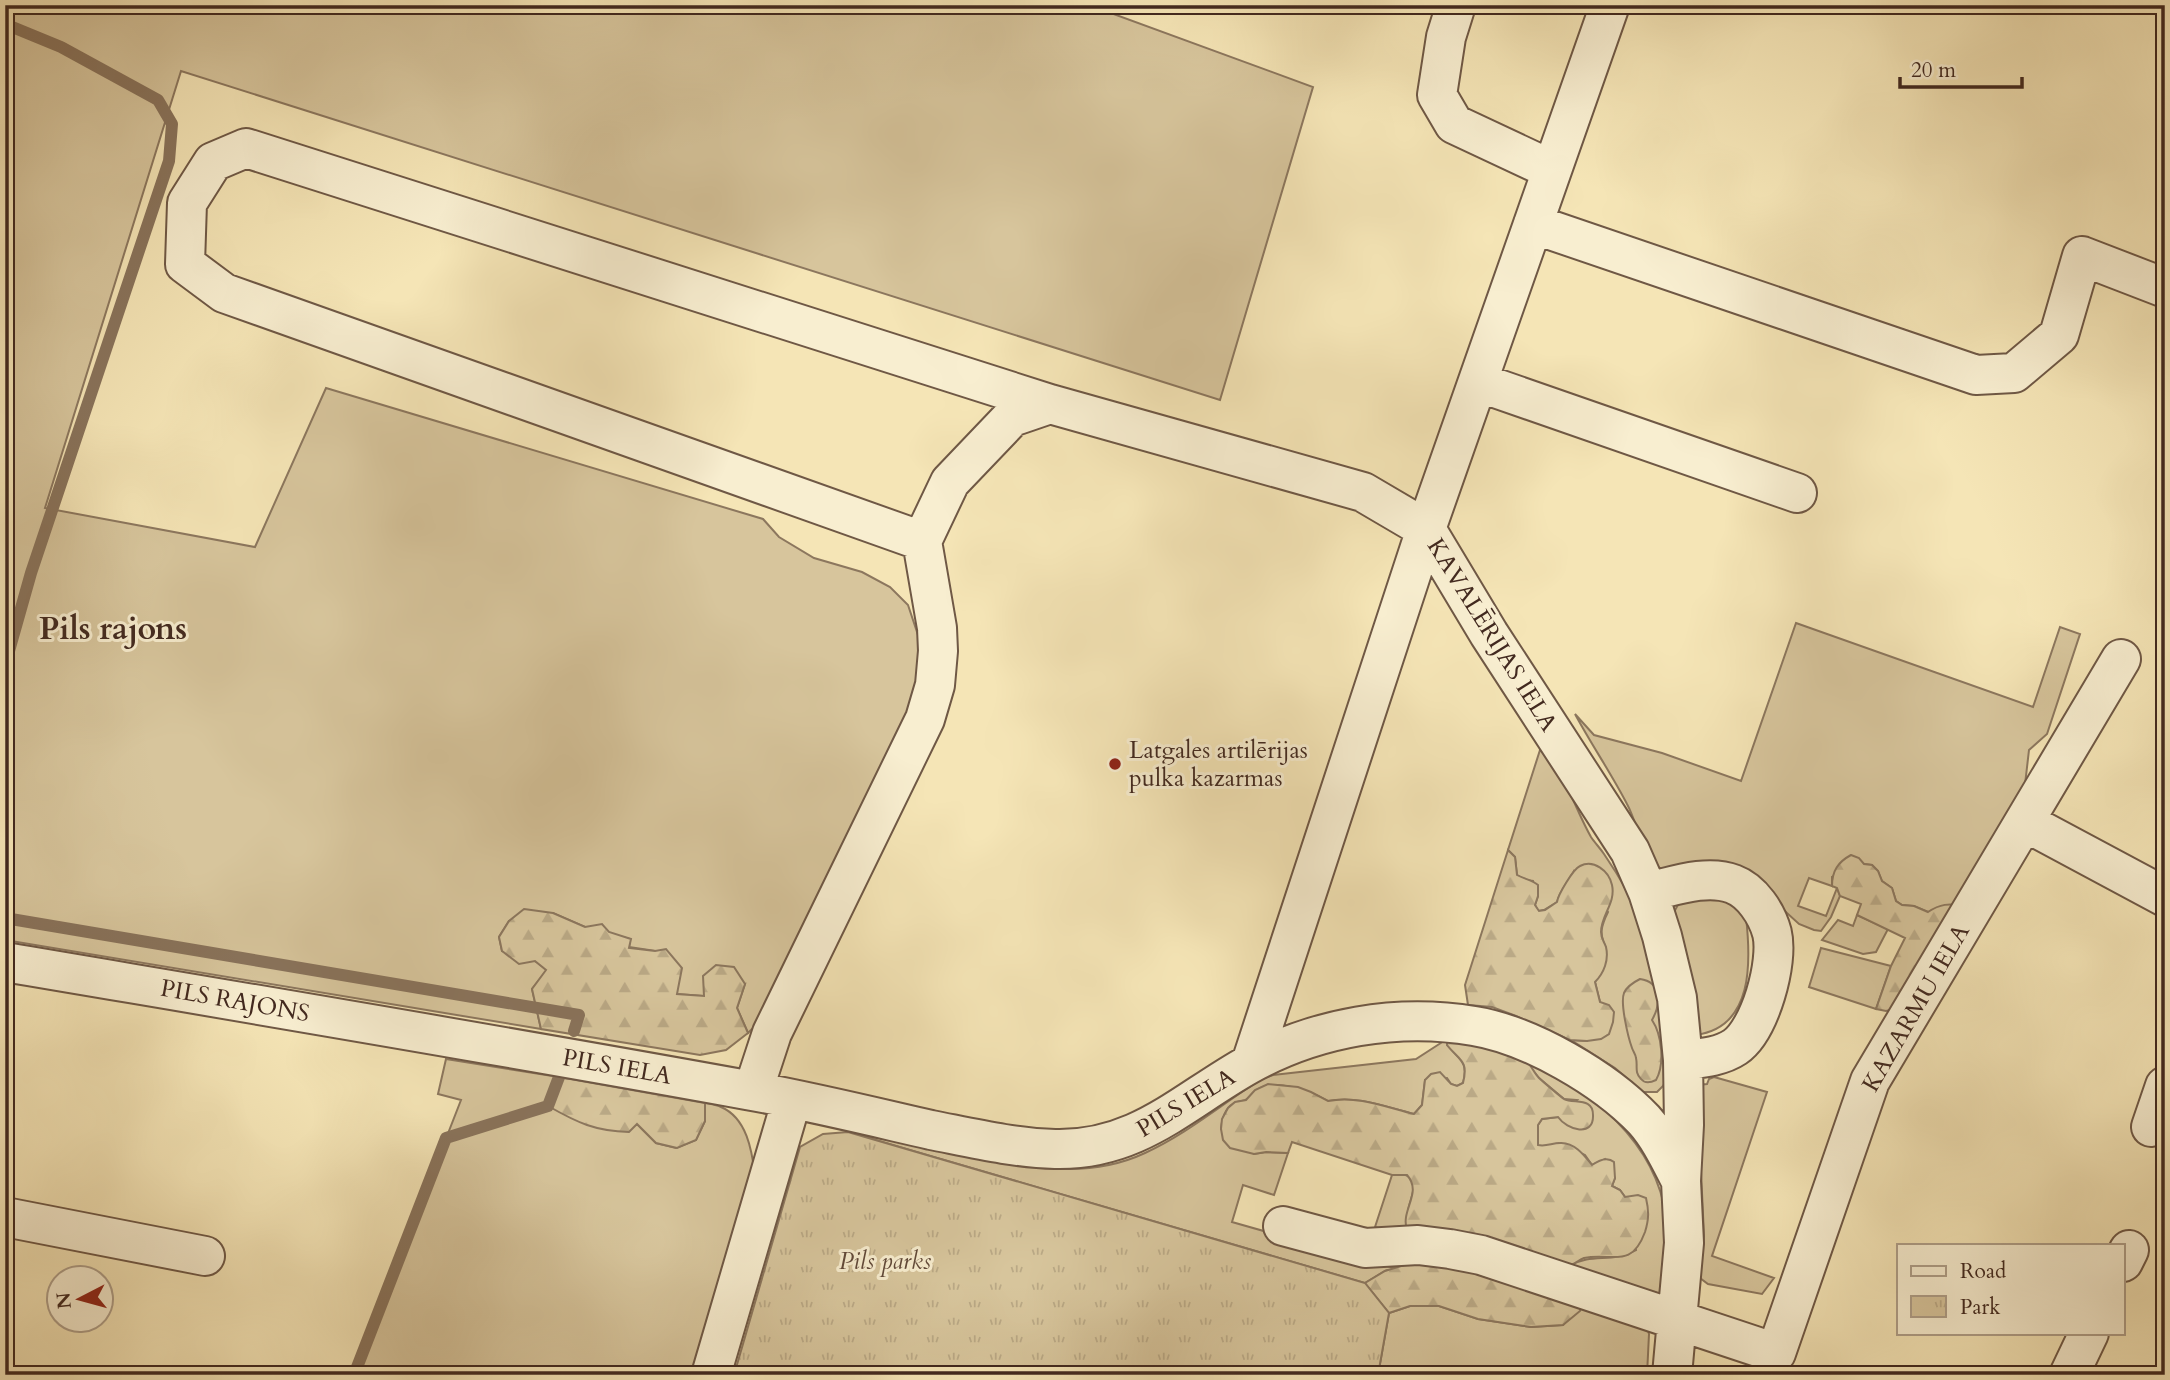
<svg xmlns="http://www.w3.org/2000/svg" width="2170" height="1380" font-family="Cardo,serif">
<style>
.grass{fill:#d7c59c;stroke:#8c775e;stroke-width:2}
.forest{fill:url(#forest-firs);stroke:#8c775e;stroke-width:2}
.park{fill:url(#park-tufts);stroke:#8c775e;stroke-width:2}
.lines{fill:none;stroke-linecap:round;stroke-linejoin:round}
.stream{stroke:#89735b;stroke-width:12}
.minor-casing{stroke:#6f5845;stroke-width:42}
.minor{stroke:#f8eed0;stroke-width:38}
.poi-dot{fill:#8f2418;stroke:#f8eed0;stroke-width:2.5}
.labels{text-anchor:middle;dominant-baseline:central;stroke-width:6;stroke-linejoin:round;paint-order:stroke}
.street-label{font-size:24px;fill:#42291f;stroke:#f8eed0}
.poi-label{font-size:24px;fill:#42291f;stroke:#f8eed0;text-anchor:start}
.park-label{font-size:24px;font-style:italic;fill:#604838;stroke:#f8eed0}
.district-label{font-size:32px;font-weight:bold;fill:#42291f;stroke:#f8eed0}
</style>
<defs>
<pattern id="forest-firs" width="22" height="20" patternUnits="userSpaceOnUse" patternTransform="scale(1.75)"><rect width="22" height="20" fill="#d7c59c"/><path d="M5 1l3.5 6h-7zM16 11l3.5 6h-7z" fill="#baa986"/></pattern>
<pattern id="park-tufts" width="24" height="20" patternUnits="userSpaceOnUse" patternTransform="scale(1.75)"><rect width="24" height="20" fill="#d7c59c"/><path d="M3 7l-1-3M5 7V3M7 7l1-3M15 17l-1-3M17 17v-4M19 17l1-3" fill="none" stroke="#baa986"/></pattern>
</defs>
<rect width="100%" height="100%" fill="#f5e5b6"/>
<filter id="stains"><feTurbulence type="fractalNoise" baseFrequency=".00286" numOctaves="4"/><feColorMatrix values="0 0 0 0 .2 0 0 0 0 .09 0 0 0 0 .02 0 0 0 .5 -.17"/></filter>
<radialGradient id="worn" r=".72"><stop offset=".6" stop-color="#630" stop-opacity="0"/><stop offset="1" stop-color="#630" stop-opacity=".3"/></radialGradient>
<path class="grass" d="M5,5H1089L1313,87L1220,400L181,71L45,508L255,547L326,388L763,519L779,537L814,558L862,572L890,587L908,605L920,641L923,662L908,720L763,1018L748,1033L737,1008L745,984L704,996L676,994L655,951L629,947L630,939L585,927L553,913L509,921L499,937L502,951L535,961L547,970L532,989L541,1029L5,940Z
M1796,623L2033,707L2060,627L2080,634L2047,734L2029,750L2021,819L1963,906L1928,912L1914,906L1902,905L1896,901L1892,888L1882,881L1878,871L1872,865L1864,864L1832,877V886L1809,878L1798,906L1826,916L1837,888L1840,896L1831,917L1821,931L1814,930L1799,924L1777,904L1662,870C1640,854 1639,826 1627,804C1611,773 1591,744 1575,714L1594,735L1662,753L1741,781Z
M1540,750C1566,773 1574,807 1591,837C1595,843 1600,848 1604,854C1619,876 1633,900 1643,924C1663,971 1662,1026 1668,1077L1663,1086L1657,1092H1643L1615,1068L1571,1040L1587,1041L1600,1002L1595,982L1606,948C1599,934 1601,926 1608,912L1574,871C1568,882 1560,890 1557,902L1544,910L1538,911L1535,905L1538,896L1533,881L1526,880L1517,875L1515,857L1508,850Z
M1718,892L1746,917C1751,961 1754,1028 1695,1035L1674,912L1679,903Z
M1857,915L1888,929L1876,952L1863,954L1822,940L1838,920L1853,926Z
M1821,948L1891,966L1876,1009L1809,987Z
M1447,1039V1045C1459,1060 1469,1061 1463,1083L1457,1086L1451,1084L1447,1078L1425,1080L1422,1105L1414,1114C1386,1107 1357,1095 1328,1101C1310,1091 1273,1077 1255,1091C1252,1093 1250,1097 1247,1099C1243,1102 1242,1100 1237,1102C1225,1106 1222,1118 1221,1129L1254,1154L1266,1152L1288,1153L1274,1195L1243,1185L1232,1222L1394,1268L1385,1271L1365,1283L848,1132C886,1139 924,1147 963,1154C1025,1166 1085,1181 1145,1153C1187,1134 1223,1103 1262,1079L1273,1075L1416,1059Z
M446,1059L559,1077L548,1106L637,1124L656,1143L676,1148L696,1140L705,1121V1103C710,1104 717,1105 721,1107C747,1118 752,1151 755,1175L697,1375H354L461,1100L438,1094Z
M1525,1060C1591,1089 1656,1142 1666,1217C1669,1242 1664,1267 1661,1292L1654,1296L1569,1266C1594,1252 1610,1264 1636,1250L1625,1197L1620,1190L1612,1186L1615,1178L1605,1159L1592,1165L1585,1155L1559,1143L1545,1147L1538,1146V1125L1542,1119L1558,1117L1577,1100L1564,1099L1539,1078Z
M1714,1077L1767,1092L1712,1256L1774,1278L1762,1294L1708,1284L1700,1278L1704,1236L1697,1085L1707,1084L1709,1079Z
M1399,1173C1421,1177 1413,1191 1409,1206C1407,1213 1408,1222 1407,1230L1399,1235L1375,1227L1392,1175Z
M1585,1297L1647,1327L1649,1334L1647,1375H1378L1389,1313L1410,1306H1439L1478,1319L1531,1327L1563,1325Z"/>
<path class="forest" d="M1508,850L1515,857L1517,875C1524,879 1532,880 1538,885V896L1535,905L1539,911L1545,910L1557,902C1558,895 1573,869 1580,866C1594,859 1609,871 1612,885C1616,903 1601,915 1601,932C1601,939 1604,941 1606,947C1609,960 1604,973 1595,982L1600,1002L1609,1005L1614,1012L1613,1022L1609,1034L1601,1039L1587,1041L1570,1040L1516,1016L1492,1007L1468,1005L1465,985Z
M1851,855L1859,858L1864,864L1872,865L1878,871L1882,881L1892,888L1896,901L1902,905L1914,906L1928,912C1940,904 1949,903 1963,906L1894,1009L1886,1011L1876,1009L1891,966L1905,938L1857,915L1861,904L1840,896L1837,888L1832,886C1832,871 1838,862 1851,855Z
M524,909L553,913L585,927L602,924L609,932L631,939L629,948L655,951L666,949L682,968L677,994L704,996L703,976L716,965L734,967L745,984L737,1008L748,1033L726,1050L700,1055L541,1029L532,989L546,970L535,961L519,964L502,951L499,937L509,921Z
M1640,979C1662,982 1661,1004 1652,1020C1662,1035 1665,1064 1656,1080C1650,1083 1645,1084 1641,1079C1634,1072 1638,1066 1636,1058C1636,1055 1633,1051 1632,1048C1628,1037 1620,1003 1624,993C1627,986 1634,982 1640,979Z
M1447,1039C1470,1042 1488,1047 1510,1055C1515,1056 1522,1058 1526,1060C1531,1065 1534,1073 1539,1078C1542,1081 1561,1097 1564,1099C1574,1104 1593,1097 1593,1115C1594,1138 1567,1130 1558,1117L1542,1119L1538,1125V1145C1546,1147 1552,1143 1560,1143C1574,1142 1584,1155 1592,1165C1599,1160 1607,1156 1614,1162L1615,1178L1612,1186L1620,1190L1625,1197L1638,1195L1646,1198C1649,1211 1649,1219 1645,1232C1631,1270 1612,1252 1584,1258C1579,1260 1574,1264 1569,1266L1407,1230C1400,1210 1423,1193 1407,1175H1392L1292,1142L1288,1153L1266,1152L1254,1154L1230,1148L1223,1140L1221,1129L1222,1119L1228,1108L1235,1102L1246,1100L1255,1090L1268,1084L1298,1087L1311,1092L1328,1101C1357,1095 1386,1107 1414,1114L1422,1105L1425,1080L1431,1074L1440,1072L1451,1084L1457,1086L1463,1083C1469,1060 1459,1060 1447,1045Z
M559,1077L705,1103V1121L696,1140L677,1148L656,1143L637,1124L629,1132C595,1131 578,1123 548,1106Z
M1417,1261L1467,1263L1585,1297L1580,1311L1563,1325L1531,1327L1478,1319L1439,1306H1410L1389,1313L1365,1283L1385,1271Z"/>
<path class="park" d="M848,1132L1365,1283L1389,1313L1378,1375H734L800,1147L823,1134Z"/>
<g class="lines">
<path class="stream" d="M5,24L61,47L158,100L172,124L169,161L31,573L5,665
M5,918L579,1015L574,1031
M354,1375L446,1138L548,1106L559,1077"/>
<g class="minor-casing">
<path id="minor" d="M1456,5L1446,37L1437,95L1454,124L1552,170
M1533,224L1976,375L2014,373L2059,335L2082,256L2165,288
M1478,382L1797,493
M922,541L224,293L185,264L187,203L213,162L246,148L1050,404
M2025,822L2165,897
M1648,892C1674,886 1707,874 1733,884C1752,891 1767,914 1772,933C1779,962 1760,1030 1735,1047C1720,1057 1701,1058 1683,1060
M5,962C253,1004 500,1045 747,1090C809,1101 870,1116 931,1130C972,1138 1014,1148 1055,1149C1137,1151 1182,1102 1248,1065C1316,1027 1398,1013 1474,1026C1530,1035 1605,1079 1644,1120C1660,1138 1670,1160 1681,1181
M1251,1063L1426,529L1610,5
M753,1091L772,1033L925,719L935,685L938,651L937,628L922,541L950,482L1012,417L1050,404L1363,492L1426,529L1489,634L1630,851L1648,892L1662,936L1677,998L1683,1060L1684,1125L1681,1181L1684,1243L1672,1375
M2151,1127L2165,1086
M5,1217L205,1256
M1283,1226L1365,1248L1418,1245L1450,1249L1481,1255L1776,1353L1870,1081L2121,659
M2123,1262L2129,1250
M711,1375L792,1099
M2069,1375L2089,1333"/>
</g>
<use href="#minor" class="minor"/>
</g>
<circle class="poi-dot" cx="1115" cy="764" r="7"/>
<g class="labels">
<g class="street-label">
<text transform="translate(1492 635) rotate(58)">KAVALĒRIJAS IELA</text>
<text transform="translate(235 1001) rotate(10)">PILS RAJONS</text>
<text transform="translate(1916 1008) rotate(-60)">KAZARMU IELA</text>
<text transform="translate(617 1067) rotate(10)">PILS IELA</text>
<text transform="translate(1186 1103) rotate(-31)">PILS IELA</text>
</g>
<g class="poi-label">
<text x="1129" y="750">Latgales artilērijas<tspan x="1129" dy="28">pulka kazarmas</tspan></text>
</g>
<g class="park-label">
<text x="885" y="1261">Pils parks</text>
</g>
<g class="district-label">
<text x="113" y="629">Pils rajons</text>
</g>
</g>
<rect width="2170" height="1380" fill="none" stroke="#f5e5b6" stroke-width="28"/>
<rect x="7" y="7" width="2156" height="1366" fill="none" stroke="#42291f" stroke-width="3.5"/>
<rect x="14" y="14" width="2142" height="1352" fill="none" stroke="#42291f" stroke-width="2"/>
<rect x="1897" y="1244" width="228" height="91" fill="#f8eed0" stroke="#af9f89" stroke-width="2"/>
<rect x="1911" y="1266" width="35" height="10" fill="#f8eed0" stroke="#af9f89" stroke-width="2"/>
<text x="1960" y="1278" font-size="21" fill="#42291f">Road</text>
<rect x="1911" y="1296" width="35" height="21" fill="url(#park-tufts)" stroke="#af9f89" stroke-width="2"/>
<text x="1960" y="1314" font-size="21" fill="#42291f">Park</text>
<g transform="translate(80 1299) rotate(264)"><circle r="33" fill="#f8eed0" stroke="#af9f89" stroke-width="2"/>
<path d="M0-5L12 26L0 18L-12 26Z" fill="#8f2418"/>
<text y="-10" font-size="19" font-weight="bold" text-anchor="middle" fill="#42291f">N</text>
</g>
<path d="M1900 77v10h122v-10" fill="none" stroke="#42291f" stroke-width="3.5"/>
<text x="1911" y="77" font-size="21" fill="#42291f" stroke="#f8eed0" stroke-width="5" paint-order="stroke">20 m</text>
<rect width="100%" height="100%" filter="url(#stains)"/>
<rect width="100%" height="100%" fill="url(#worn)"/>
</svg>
